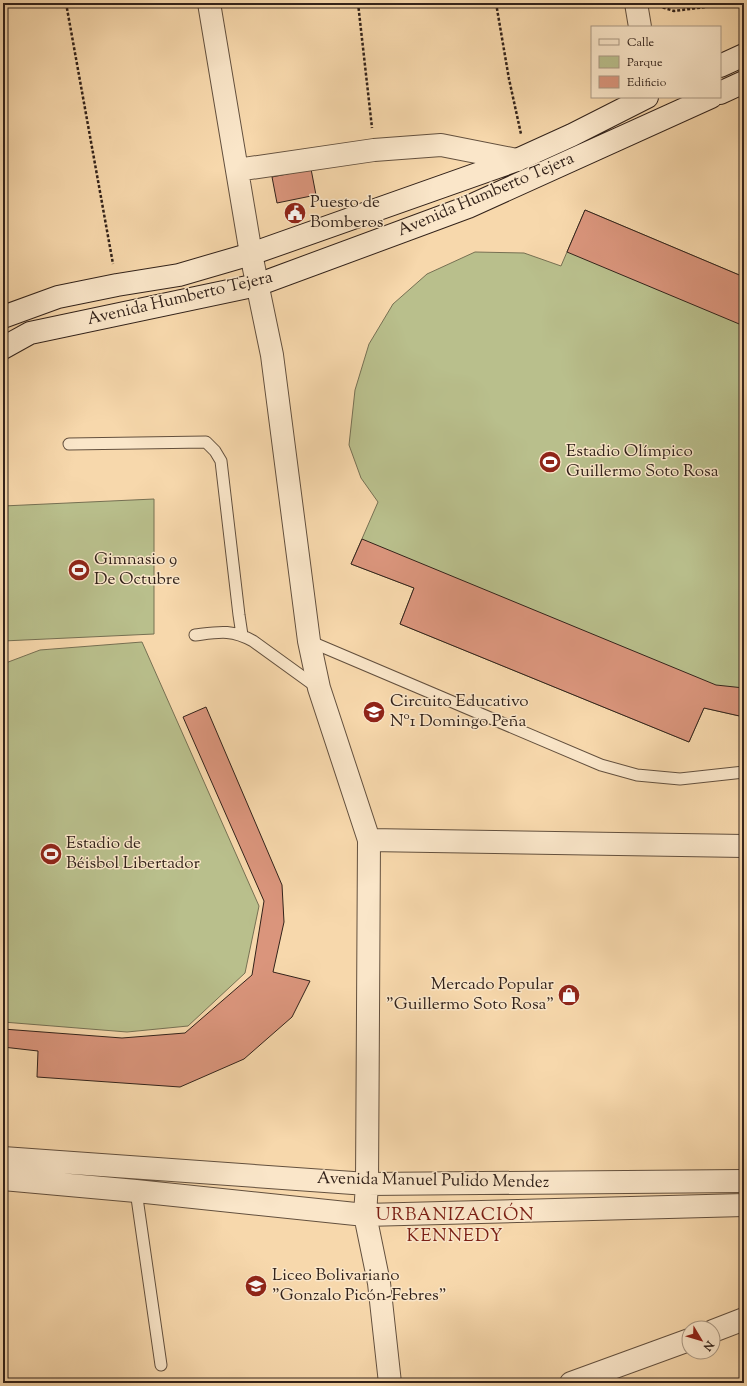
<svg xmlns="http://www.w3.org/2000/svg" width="747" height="1386" font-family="'Sorts Mill Goudy',serif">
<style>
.green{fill:#b9bf8c;stroke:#767053}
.building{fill:#da957c;stroke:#32221a}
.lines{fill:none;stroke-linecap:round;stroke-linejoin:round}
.lane-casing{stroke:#63503e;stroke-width:13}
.street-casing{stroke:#63503e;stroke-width:24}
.secondary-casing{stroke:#32221a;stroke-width:24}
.path{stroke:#32221a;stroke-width:2.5;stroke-dasharray:3 2;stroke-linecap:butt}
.lane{stroke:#fae6c9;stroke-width:11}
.street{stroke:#fae6c9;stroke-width:22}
.secondary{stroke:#fae6c9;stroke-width:22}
.labels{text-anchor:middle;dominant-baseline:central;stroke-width:3;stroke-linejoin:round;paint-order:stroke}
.street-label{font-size:17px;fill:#32221a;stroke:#fae6c9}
.poi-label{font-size:17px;fill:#32221a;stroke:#fae6c9;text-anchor:start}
.neighbourhood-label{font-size:18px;letter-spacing:1px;fill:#7a1f14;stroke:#fae6c9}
</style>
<rect width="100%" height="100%" fill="#f7d8ac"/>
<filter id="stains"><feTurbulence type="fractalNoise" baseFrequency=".005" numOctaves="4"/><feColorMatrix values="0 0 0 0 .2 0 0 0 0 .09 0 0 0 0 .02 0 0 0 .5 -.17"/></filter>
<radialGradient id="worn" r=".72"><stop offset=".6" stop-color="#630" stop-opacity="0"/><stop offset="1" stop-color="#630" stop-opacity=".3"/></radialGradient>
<path class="green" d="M585,210L744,277V717L704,708L689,742L400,624L414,588L351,564L378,502L361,478L349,445L355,390L369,344L393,304L427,274L475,252L524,253L561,266Z
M154,499V634L3,641V506Z
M142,642L259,906L245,973L188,1026L127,1032L3,1022V664L40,650Z"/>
<path class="building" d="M311,169L316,195L277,203L272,177Z
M585,210L744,277V326L567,252Z
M362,539L716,685L744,688V717L704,708L689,742L400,624L414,588L351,564Z
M206,707L282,885L284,922L273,972L310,981L292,1017L244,1059L180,1087L37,1077L38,1051L3,1047V1029L122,1038L185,1033L252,975L264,901L183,717Z"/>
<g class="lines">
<g class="lane-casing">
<path id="lane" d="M69,444L206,442L215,451L221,461L239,615L242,635
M195,635C219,632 231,629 253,641L318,688
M309,641L601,765L637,775L680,779L744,772
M137,1189L136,1191L161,1365"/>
</g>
<g class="street-casing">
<path id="street" d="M209,3L251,254L272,355L309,641L319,688L369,840L367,1184L365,1215L379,1283L390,1383
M636,3L640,27
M237,170L374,150L441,145L517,160
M369,840L744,846
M3,1158L367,1184L744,1181
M3,1179L136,1191L365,1215L744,1205
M713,1331L744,1319
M571,1383L689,1340"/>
</g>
<g class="secondary-casing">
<path id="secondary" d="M720,66L744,55
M720,93L744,82
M3,317L58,297L117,285L179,275L251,254L517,160L572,135L647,97
M3,348L30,333L257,285L468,207L711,97"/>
</g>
<path class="path" d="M66,3L113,264
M358,3L372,128
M496,3L509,79L521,134
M658,6L674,11L736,3"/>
<use href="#lane" class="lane"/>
<use href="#street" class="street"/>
<use href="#secondary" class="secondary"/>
</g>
<defs>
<g id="civic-disc" transform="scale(1.15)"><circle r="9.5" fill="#8f2418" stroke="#fae6c9"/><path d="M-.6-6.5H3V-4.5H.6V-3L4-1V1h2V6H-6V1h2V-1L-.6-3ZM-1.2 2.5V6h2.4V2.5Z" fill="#fff"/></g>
<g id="stadium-disc" transform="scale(1.15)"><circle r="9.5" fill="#8f2418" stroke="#fae6c9"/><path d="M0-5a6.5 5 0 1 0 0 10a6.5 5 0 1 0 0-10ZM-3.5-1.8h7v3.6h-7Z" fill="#fff"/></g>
<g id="school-disc" transform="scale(1.15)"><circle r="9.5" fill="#8f2418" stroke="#fae6c9"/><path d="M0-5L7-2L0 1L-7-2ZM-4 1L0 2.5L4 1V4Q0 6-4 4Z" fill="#fff"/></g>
<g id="shop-disc" transform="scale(1.15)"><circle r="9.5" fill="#8f2418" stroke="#fae6c9"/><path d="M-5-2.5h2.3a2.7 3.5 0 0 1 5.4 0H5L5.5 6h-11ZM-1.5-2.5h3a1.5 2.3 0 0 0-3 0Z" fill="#fff"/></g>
</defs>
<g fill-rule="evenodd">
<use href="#civic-disc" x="295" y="213"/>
<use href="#stadium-disc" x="550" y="462"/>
<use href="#stadium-disc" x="79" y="570"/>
<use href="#school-disc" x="374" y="712"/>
<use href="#stadium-disc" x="51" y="854"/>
<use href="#shop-disc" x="569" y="995"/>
<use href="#school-disc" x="256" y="1286"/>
</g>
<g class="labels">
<g class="street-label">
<text transform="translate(486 195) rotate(-23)">Avenida Humberto Tejera</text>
<text transform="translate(180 299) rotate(-13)">Avenida Humberto Tejera</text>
<text transform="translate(433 1181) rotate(1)">Avenida Manuel Pulido Mendez</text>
</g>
<g class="poi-label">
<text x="310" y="203">Puesto de<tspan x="310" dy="20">Bomberos</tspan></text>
<text x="566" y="452">Estadio Olímpico<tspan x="566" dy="20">Guillermo Soto Rosa</tspan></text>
<text x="94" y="560">Gimnasio 9<tspan x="94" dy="20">De Octubre</tspan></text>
<text x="390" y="702">Circuito Educativo<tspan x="390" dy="20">Nº1 Domingo Peña</tspan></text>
<text x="66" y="844">Estadio de<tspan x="66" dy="20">Béisbol Libertador</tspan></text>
<text x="554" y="985" text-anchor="end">Mercado Popular<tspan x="554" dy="20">"Guillermo Soto Rosa"</tspan></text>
<text x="272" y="1276">Liceo Bolivariano<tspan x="272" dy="20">"Gonzalo Picón-Febres"</tspan></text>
</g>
<g class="neighbourhood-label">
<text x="455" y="1216">URBANIZACIÓN<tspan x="455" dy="21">KENNEDY</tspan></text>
</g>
</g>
<rect width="747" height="1386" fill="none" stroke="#f7d8ac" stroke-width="16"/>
<rect x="4" y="4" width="739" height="1378" fill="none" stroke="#32221a" stroke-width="2"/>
<rect x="8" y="8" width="731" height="1370" fill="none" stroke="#32221a"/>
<rect x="591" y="26" width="130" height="72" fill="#fae6c9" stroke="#aa9883"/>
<rect x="599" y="39" width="20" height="6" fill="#fae6c9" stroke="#aa9883"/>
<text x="627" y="46" font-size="12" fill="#32221a">Calle</text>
<rect x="599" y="56" width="20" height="12" fill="#b9bf8c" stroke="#aa9883"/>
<text x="627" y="66" font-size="12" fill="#32221a">Parque</text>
<rect x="599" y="76" width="20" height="12" fill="#da957c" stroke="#aa9883"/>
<text x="627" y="86" font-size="12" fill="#32221a">Edificio</text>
<g transform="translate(701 1340) rotate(128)"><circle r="19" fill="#fae6c9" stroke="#aa9883"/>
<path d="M0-3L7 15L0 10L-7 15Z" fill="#8f2418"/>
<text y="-6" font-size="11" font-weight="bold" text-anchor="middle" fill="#32221a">N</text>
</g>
<rect width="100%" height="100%" filter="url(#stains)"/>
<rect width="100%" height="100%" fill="url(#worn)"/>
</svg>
